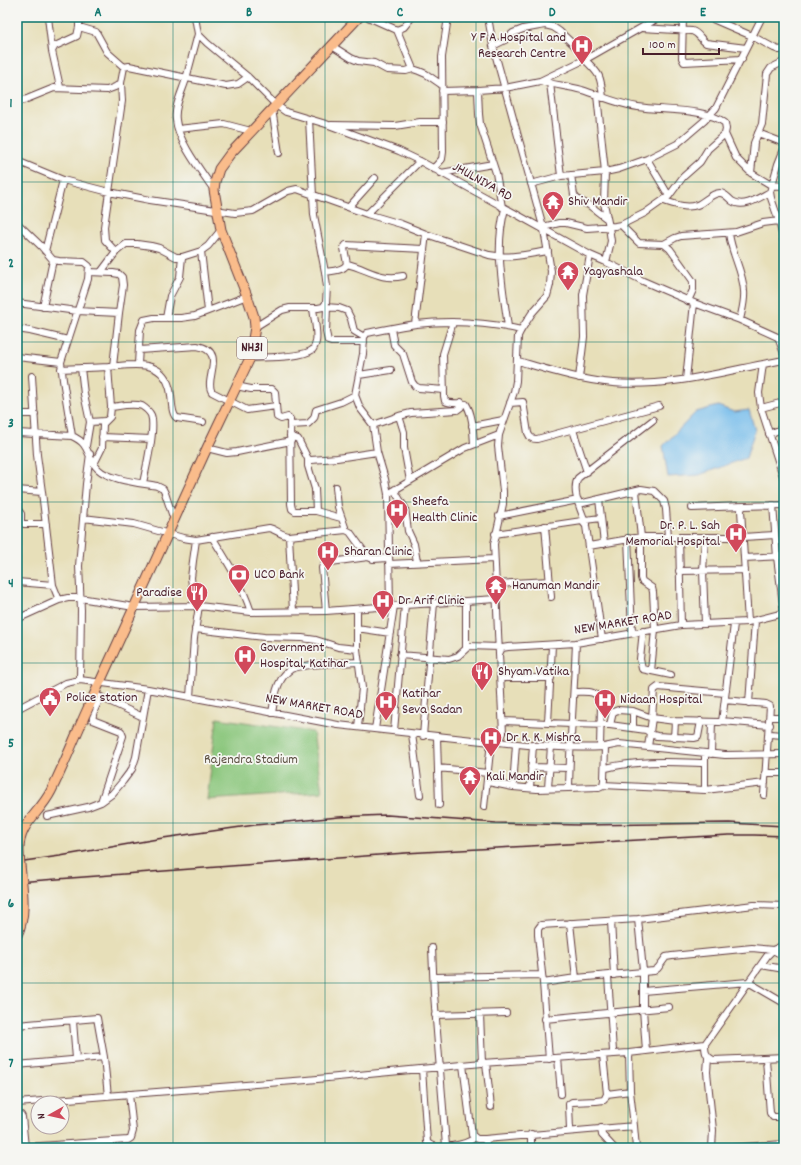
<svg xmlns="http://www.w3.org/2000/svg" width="801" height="1165" font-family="Dekko,sans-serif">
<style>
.green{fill:#8ac67b;stroke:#6a7253}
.water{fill:#73bbeb;stroke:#5e6d8b}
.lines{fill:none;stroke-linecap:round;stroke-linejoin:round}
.minor-casing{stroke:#623c40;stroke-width:8}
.highway-casing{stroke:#623c40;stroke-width:11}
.minor{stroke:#fff;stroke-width:6}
.highway{stroke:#fabc8b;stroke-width:9}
.rail{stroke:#4a1f2b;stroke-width:1.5}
.highway-bridge-casing{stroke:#623c40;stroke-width:11;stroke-linecap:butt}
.highway-bridge{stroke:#fabc8b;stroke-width:9}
.grid{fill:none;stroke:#0f766e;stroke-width:1;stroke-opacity:0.55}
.labels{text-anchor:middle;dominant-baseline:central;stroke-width:3.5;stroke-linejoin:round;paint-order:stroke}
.shield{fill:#f6f6f2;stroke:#7e6067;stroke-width:1}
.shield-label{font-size:13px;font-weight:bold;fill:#4a1f2b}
.poi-label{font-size:14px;fill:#4a1f2b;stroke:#f6f6f2;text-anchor:start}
.street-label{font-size:14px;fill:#4a1f2b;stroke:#f6f6f2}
.park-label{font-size:14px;fill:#5d5143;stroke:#f6f6f2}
.neatline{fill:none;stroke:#0f766e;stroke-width:1.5}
.grid-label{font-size:13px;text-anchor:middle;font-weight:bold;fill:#0f766e}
</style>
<rect width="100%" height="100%" fill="#f6f6f2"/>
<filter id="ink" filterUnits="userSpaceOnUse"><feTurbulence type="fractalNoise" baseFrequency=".025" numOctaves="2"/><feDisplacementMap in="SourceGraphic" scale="8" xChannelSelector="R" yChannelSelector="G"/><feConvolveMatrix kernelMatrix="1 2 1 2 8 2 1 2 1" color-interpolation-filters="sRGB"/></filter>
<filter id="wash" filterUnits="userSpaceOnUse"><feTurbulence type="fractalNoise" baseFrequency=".012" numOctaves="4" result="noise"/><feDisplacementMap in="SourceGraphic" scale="16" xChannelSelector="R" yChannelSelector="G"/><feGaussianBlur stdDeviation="0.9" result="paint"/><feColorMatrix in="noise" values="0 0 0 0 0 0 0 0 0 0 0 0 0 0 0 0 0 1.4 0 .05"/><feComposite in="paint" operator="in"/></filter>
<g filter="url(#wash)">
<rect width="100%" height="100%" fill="#e7dfb9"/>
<path class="green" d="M217,718L313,732L322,792L207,800Z"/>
<path class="water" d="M718,406L734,412L749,410L755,430L746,458L699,475L668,477L663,446L696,412Z"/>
</g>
<g filter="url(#ink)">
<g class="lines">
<g class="minor-casing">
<path id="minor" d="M48,17L52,51
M195,17L198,34L207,43L248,77L276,105L286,112L326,124L399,151L420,161L590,255L606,262L643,281L694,303L740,320L784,340
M368,17L397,30L404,27L412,17
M488,17L493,46L544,230L551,271L550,285L547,296L532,313L521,330L518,336L516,381L514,392L499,435L498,446L503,491V504L494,544L499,654
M543,17L545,25
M683,17L682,58L684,62L742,59
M708,17L752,36L774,48L779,50L784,49
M79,27L96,32L107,52L124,67
M642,28L692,31C699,33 700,39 706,43L746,48
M397,30L413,69
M198,34C194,49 190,64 186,79C182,92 174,107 176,120C178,142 202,172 214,190
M332,46L351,58L358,61L374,63L387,70L406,71L413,69L419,71L426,74L442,85
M493,46L505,40L513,33L523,29L545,25L553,27L559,31L588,58
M584,59C600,74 601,76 603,98
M540,81C554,85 568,86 582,90C601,96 618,104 638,107C662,111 707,108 725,123L726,129L725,134L708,149L700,162L683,177L669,196L645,213L621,225L615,226L587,228L566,223H559L543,227
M550,83L561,176
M60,87L52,51L55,46L77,36L79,27V17
M478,90L479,114L480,124L496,173L502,207
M442,91L478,90L505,88L540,81L588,58L660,17
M597,95L605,172L604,203L609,227L611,241L606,262
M17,103L54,88L107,90L115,87L121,83L124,67L129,66L226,86L238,84L248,77
M272,109L279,153
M331,125L395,126L420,122H443
M178,129L224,124L251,131
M758,133L784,143
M725,134L736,158L751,173L771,185L784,186
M784,149L778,164L770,192L771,198L779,221L784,242
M647,159L669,196
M17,161L63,180L109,192L150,200L235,213L253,211L288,191L297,189L367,214L401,224L426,234L489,255C509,259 528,254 548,251
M433,169L442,159L443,152L442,57L448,17
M441,173L493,164
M751,173L754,143L762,124L767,74L771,68L783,62
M571,175L574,195L578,200L589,205L606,218
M531,184L561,176L605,172L619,169L647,159L677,144L704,121L716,108L762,17
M664,201C674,204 687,209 697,205C705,202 711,193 720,193C725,193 728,198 732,201C744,209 760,197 770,192
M349,207L375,178
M505,209C494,248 503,288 508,327
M367,214L420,161
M17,223L41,246L53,260L59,261L84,262L89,266L88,279L61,362L63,380L72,436
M621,225L639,243L664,244L670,249L693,281V290L688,301
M729,233C731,253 743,271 744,291C745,301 742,310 740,320
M664,244L675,238L681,236L736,232L763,223L779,221
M45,251L63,180
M201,251L208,311
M116,252L105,240L104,227L122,101L121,83
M347,264C368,269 380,281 403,276
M89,272L113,273L119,274L122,277L123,285L119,313L113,366
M101,272L116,252L126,244H137L151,246L159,248L176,257H182L201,251L208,246L221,230
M325,272C332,271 343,271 347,264L344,248L346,245L423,249
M17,303L77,311L119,313
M43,307L53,260
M325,307L339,308L347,311L351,319L354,331L364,337
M327,308L326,332L328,341L331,342H364
M166,318L170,296L180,277L182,257
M453,322L443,354L444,396L445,401C452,405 459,402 466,404C473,415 473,431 474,444
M415,324L426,234
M255,327L282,310L290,308H318L323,307L326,303L327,287L325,272L314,215L309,119
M17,329L30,331L68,340
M391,329L394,345L403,354L412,382L415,386L419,388L444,390
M778,337L784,354
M139,350L197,346C228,351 203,380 212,392L247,410L276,406
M17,357L61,362
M250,358C264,357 302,358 312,350C314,349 315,345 316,342C318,332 314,319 313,308
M518,361C549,370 580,380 613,383C670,388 728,370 784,360
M138,364L140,330L144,320L154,318H181L195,316L247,296
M763,364L759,393L761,408L784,479
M81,368L84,394L90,422L86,446
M61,369C77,368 92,368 108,367C130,365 160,358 169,386C173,396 170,414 177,418L203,422
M359,375L391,370
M32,376L37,455L42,492L53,585L59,600
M579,378L584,337L583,295L590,255
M686,379L694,303
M236,386L251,389H272L275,392L277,417L281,419L288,417L290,419L291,504L292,509L295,511H316L341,518
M510,403L523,402L528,433C530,438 532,439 537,439L659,406
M111,407C120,406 133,403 142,406C145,408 149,411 151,415C156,428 146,468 143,483
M761,408L784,402
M17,414H35
M399,416L404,432V448L410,481
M90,422L105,421
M290,425L308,424L314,418L316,410L341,402L355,395
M373,425L399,416L411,413L457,410L461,407V402
M472,426L503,420
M573,430L587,472
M17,433L72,436C92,445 85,456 98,469C109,480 141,483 157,486L163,489L165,493L174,520
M769,434L784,428
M290,436L298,439L308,459L311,460L337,458L377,452
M102,437L151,439
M207,448L227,453L237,452L291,441
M308,459V466L315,489L316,511
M94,464L102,448L103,424L110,417L111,407L108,367
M336,487L338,507L346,530
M395,489L397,495L405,508L408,531L414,544L417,562
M17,490L42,492
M636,491L641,537V578L642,581L652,588L653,592L655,630L651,671
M388,494L465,448L499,435
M599,499L604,544
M579,504L641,489L654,491L664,501L666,509L668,537
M773,505L777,557L784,613
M692,508L743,506
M17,511H19L21,514V523L24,524H46
M499,516L578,500
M83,518L134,524L183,538L196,540L269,528C277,530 281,535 289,536L346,530L350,532L368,557L373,559L388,558
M585,520L601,518
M586,524C581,510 571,491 578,478L653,420
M545,526L551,597
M495,534L582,521L586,526L602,639
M289,536L293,611
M212,537C227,561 242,584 251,612
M679,537L681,625
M628,538L632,633
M705,538L703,571L705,624
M589,546L641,537H743L775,535
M744,558L784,556
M389,564L494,559
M679,571L745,570
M17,582L53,585
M495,584L550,581
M195,606L191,578L193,561L196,540
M390,606L388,494L385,479L377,452L373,425L360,408L355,395L363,354L364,337L367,333C383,330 400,326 416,324C451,320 486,322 521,330
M357,609V649L362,688L358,727
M326,611L322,568L323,565L331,562L368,557
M17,619L59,600L68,598H80L134,607L199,606L251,612L326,611L405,605L496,599
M748,622L741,510L743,506L784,505
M357,628L390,633
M195,629L264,637L302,638L316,640L338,647L357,649
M643,631L640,659L642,669L671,675
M466,648V601
M400,655L449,659L458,656L469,646L499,647
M501,678H551
M80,680L81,610L79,566L86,484L90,454
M574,692C586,692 598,689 601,704L600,747
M98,696L143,717
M190,697L194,638L199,606
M725,700L766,704L770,706L764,795
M749,703L755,621
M17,709L66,683L80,680L148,689L338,725L491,742H499L503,733L499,654L502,648L508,647L576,643L681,625L748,622L784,613
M272,713C274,702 275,689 281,680C283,676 287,672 291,669C306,663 341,663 359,662
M770,717H784
M504,721L571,724L610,725L613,712L618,710L633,711L652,718L675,721L720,722L722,721L723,714L734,624
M722,721L770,725
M548,723L552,645
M610,725L646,730L653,735L657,736L694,738L698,737L701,721
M633,727V711
M375,729L394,606
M394,731L405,605
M412,734L420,795
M769,734L784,735
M423,736L434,603
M437,737L439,805
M674,738L675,721
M499,742C533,746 569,749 604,747C609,746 614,745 619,744L725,755L784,754
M648,747L652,718L654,690L658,687L725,693
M705,753V790
M711,754L712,722
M531,767L569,768
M438,768L488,773
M606,768C638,760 671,762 705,763
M765,773H784
M488,782L513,787L537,789L599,787L603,785L604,780L605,747
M603,785L705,790L765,783
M513,787L516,744
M530,788L533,745
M548,788L551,746
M569,788C570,739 574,691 576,643
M101,802L123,736L121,731L93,720C91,712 98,704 101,697
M484,807L491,742
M47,816L88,807L101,802L112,794L123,781L132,769L136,757L148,689
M784,906L754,905L638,919L541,925L538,929V935L543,983L576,978L654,971L658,968L666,957L672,956L752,948L773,950L784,956
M638,919L643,971V1009L646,1051
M611,921L614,975
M570,923L576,978
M432,948L434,994L446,1146
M761,965L784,969
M608,976L613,1051
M434,977L542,975
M543,983L549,1059
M643,991L748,982L784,1003
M480,1014L482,1063
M435,1015L506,1013
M545,1019L669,1007
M73,1021L76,1059
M17,1025L97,1018L104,1057L108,1096
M705,1044C705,1051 705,1056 713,1060L784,1057
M603,1055L607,1094L630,1091
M558,1058L561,1094
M708,1058L707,1072L713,1130L712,1148
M766,1059L770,1113L773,1117H784
M486,1063L491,1107
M17,1065L104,1057
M463,1065L472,1135L477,1139H485L634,1126L630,1091L629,1053
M422,1069L427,1142L429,1144C437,1150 467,1145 474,1138
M17,1103L307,1080L482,1063L629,1053L705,1044L767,956L773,950L784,945
M17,1115H21L22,1117L25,1147L128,1140L131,1138L133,1131L129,1094
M634,1126L636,1148
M601,1128L602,1135L614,1148
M570,1130L569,1104L572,1102L596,1101L604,1100L607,1094
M531,1134V1148
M485,1139L487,1148
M730,1148L784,1144"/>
</g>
<g class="highway-casing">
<path id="highway" d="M89,706L207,448L250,358L255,327L254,317L247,296L221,230L214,190L215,182L219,169L230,154L359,17"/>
</g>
<use href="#minor" class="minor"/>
<use href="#highway" class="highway"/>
<path class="rail" d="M17,862L60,856L163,838L255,825L339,817L387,815L496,823L581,825L729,823L784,826
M17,882L405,853L729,835H754L784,836"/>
<g class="highway-bridge-casing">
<path id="highway-bridge" d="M17,935C29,911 20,878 19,852C18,823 39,815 51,791C65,763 76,734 89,706"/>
</g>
<use href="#highway-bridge" class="highway-bridge"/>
</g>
</g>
<path class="grid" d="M173,17V1148M325,17V1148M476,17V1148M628,17V1148M17,182H784M17,342H784M17,502H784M17,663H784M17,823H784M17,983H784"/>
<defs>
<g id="hospital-pin" transform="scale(1.15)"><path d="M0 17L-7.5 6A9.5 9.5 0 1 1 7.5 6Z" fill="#d1495b" stroke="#f6f6f2"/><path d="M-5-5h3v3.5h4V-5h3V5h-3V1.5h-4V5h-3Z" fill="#fff"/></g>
<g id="temple-pin" transform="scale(1.15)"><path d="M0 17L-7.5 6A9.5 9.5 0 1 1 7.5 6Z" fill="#d1495b" stroke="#f6f6f2"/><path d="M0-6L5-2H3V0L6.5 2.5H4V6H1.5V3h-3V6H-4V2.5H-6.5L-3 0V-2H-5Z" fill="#fff"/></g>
<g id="bank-pin" transform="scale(1.15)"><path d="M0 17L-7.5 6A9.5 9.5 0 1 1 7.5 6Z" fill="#d1495b" stroke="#f6f6f2"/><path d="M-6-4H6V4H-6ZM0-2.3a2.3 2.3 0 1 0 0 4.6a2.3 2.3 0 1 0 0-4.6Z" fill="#fff"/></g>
<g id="restaurant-pin" transform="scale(1.15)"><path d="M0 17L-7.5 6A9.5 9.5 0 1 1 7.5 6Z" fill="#d1495b" stroke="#f6f6f2"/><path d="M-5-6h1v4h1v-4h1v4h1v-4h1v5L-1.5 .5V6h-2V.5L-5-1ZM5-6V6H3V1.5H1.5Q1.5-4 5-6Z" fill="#fff"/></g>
<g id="civic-pin" transform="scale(1.15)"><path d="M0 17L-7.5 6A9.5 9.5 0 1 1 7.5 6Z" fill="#d1495b" stroke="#f6f6f2"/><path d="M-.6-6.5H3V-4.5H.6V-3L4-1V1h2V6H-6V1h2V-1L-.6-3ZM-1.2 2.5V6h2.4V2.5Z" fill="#fff"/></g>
</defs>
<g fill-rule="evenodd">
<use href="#hospital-pin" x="582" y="46"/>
<use href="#temple-pin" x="553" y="202"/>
<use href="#temple-pin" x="568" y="272"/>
<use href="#hospital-pin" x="397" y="510"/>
<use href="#hospital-pin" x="736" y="534"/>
<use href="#hospital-pin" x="328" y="552"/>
<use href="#bank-pin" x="239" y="575"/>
<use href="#temple-pin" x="496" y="586"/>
<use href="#restaurant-pin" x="197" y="593"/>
<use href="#hospital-pin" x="383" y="601"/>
<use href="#hospital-pin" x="245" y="656"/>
<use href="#restaurant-pin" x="482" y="672"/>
<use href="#civic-pin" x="50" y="698"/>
<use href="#hospital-pin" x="605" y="700"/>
<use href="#hospital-pin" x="386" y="702"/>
<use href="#hospital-pin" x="491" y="738"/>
<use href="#temple-pin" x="470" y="777"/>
</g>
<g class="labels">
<rect class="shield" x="237" y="337" width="30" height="22" rx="3"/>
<g class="shield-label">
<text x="252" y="348">NH31</text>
</g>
<g class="poi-label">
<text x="566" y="38" text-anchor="end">Y F A Hospital and<tspan x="566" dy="16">Research Centre</tspan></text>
<text x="568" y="202">Shiv Mandir</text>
<text x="584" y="272">Yagyashala</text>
<text x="412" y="502">Sheefa<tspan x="412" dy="16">Health Clinic</tspan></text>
<text x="720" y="526" text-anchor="end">Dr. P. L. Sah<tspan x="720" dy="16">Memorial Hospital</tspan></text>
<text x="344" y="552">Sharan Clinic</text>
<text x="254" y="575">UCO Bank</text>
<text x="512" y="586">Hanuman Mandir</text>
<text x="182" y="593" text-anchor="end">Paradise</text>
<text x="398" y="601">Dr Arif Clinic</text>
<text x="260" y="648">Government<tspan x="260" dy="16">Hospital, Katihar</tspan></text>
<text x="498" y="672">Shyam Vatika</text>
<text x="402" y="694">Katihar<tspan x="402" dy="16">Seva Sadan</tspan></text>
<text x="66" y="698">Police station</text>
<text x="620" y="700">Nidaan Hospital</text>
<text x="506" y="738">Dr K. K. Mishra</text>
<text x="486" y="777">Kali Mandir</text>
</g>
<g class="street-label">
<text transform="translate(482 182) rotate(29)">JHULNIYA RD</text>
<text transform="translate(623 623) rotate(-9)">NEW MARKET ROAD</text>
<text transform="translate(314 707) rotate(10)">NEW MARKET ROAD</text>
</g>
<g class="park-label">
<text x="251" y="760">Rajendra Stadium</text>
</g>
</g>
<rect width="801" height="1165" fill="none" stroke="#f6f6f2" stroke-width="44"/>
<g transform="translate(50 1115) rotate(262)"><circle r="19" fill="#f6f6f2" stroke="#b1a0a2"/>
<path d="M0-3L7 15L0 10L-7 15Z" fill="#d1495b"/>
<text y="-6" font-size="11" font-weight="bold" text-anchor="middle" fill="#4a1f2b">N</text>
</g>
<path d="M643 48v6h76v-6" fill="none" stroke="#4a1f2b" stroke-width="2"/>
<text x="649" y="48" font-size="12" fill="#4a1f2b" stroke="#f6f6f2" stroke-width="3" paint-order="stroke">100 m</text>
<rect x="22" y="22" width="757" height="1121" class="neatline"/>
<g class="grid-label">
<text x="98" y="16">A</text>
<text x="249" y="16">B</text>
<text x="400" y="16">C</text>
<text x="552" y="16">D</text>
<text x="703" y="16">E</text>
<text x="11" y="107">1</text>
<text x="11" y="267">2</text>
<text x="11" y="427">3</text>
<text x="11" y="587">4</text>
<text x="11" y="747">5</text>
<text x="11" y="907">6</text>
<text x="11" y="1067">7</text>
</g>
</svg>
